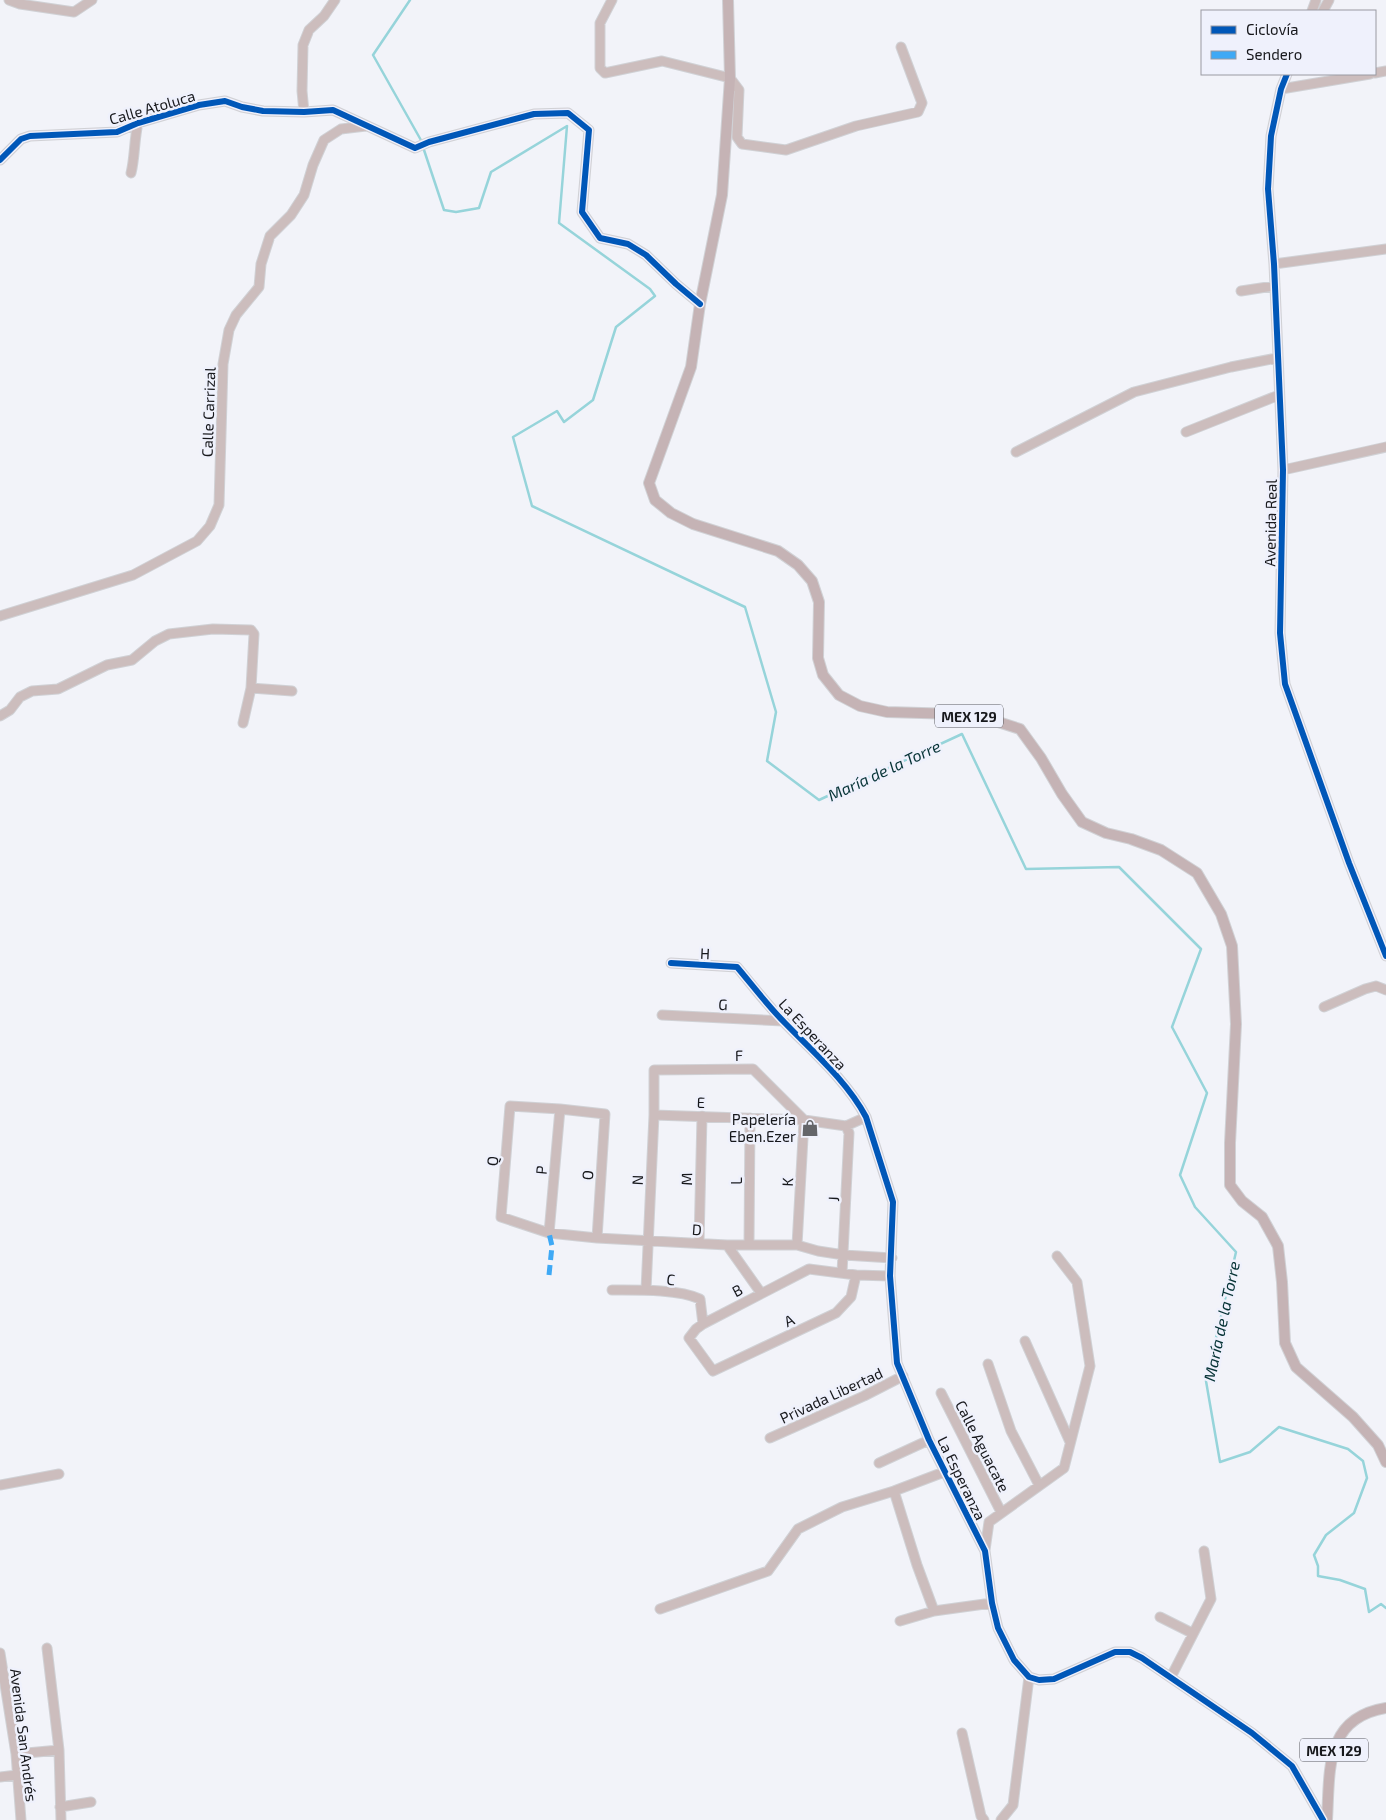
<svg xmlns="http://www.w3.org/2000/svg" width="1386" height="1820" font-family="'Exo 2',sans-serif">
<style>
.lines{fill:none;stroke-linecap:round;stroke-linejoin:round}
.stream{stroke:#96d4da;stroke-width:2.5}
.minor-casing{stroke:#d0d1d5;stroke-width:11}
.major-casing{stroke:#d0d1d5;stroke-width:12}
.minor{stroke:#ccbdbd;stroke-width:9}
.major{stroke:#c5b3b5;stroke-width:10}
.quiet{stroke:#3fa9f5;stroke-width:5;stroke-dasharray:10 5;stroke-linecap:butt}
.cycleway-casing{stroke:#eff1fc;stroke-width:9}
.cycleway{stroke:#0057b8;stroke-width:6}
.labels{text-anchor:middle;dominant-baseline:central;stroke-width:5;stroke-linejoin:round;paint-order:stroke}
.shield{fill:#eff1fc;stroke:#58595f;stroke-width:1}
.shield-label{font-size:14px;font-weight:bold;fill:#17181c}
.street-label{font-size:15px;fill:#17181c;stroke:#eff1fc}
.poi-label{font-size:15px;fill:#17181c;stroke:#eff1fc;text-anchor:end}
.water-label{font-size:16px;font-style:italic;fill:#063336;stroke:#eff1fc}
</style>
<rect width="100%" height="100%" fill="#f2f3f9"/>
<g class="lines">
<path class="stream" d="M410,0L373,55L422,142
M423,147L444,210L456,212L479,208L491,172L567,126L559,223L650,289L655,296L616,327L593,400L564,422L557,411L513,437L532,506L745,607L776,712L767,761L819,800L962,734L1026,869L1119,867L1201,949L1172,1027L1207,1093L1180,1175L1195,1207L1236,1252L1206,1381L1220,1462L1250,1452L1279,1427L1348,1449L1363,1461L1367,1478L1354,1513L1326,1535L1314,1555L1318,1566V1576L1340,1580L1365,1589L1369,1612L1381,1604L1386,1608"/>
<g class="minor-casing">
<path id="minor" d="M9,0L20,4L74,12L92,0
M612,0L600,23V68L605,73L662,61L730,78L739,90L737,137L742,144L786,150L856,126L918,112L922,103L901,47
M1312,11L1316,0
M1323,11L1329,0
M1375,73L1386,71
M1287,74L1281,89L1271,136L1268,189L1274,264L1283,470L1280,633L1285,684L1349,863L1386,956
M1281,89L1370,74
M304,112L302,91L303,45L309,30L324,16L335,0
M0,160L21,139L30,136L117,132L138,123L199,105L225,101L242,107L263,111L304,112L333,110L415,148L429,142L534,114L568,113L589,130L582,212L600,238L628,244L646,255L676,284L700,304
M131,173C135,157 134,140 138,123
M1274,264L1386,249
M1241,291L1274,286
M1186,432L1279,395
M1016,452L1134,392L1231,367L1277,358
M1283,470L1386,447
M0,616L133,575L197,541L210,526L219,505L223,364L229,330L236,315L259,287L261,264L270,236L291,215L304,195L313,165L324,140L341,129L366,126
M251,688L292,691
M0,716L10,710L20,697L32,691L58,689L107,665L132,660L155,641L169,634L213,629L251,630L254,634L251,688L243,723
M671,963L737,967C753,986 768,1006 785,1023C813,1052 847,1081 866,1117L893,1202L890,1276L897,1363L929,1440L985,1551L992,1603L998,1628L1014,1660L1029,1677L1039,1680L1054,1679L1115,1652H1130L1142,1658L1252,1733L1292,1766L1323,1820
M1324,1007L1365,989L1376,986L1386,990
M662,1015L783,1021
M654,1115L804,1120L846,1126L866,1117
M549,1233L560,1109
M597,1238L605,1114L560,1109L510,1106L501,1217L549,1233L597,1238L727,1245H797L818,1251L844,1255L892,1258
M699,1243L702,1116
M727,1245L761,1293
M749,1245L750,1118
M842,1273L849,1133L846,1126
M856,1275L851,1297L836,1313L713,1371L689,1338L696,1329L703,1324L809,1269L856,1275L890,1276
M612,1290C637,1290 678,1289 700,1299L703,1324
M646,1290L654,1115V1070L753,1069L804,1120L797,1245
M1025,1341L1070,1442
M988,1364L1011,1431L1039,1485
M941,1393L1001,1512
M770,1438L864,1396L903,1376
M879,1463L929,1440
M0,1485L59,1474
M894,1491L917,1565L934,1611
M985,1550L989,1522L1064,1468L1090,1366L1077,1282L1057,1256
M660,1609L768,1571L798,1529L842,1507L894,1491L944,1472
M1160,1617L1192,1633
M900,1621L934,1611L992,1603
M47,1648L59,1750L61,1820
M0,1653L16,1754L21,1820
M1171,1677L1211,1599L1204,1551
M962,1733L981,1816L984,1820
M16,1754L59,1750
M0,1777L17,1775
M60,1807L91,1802
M1001,1820L1013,1805L1029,1677"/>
</g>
<g class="major-casing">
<path id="major" d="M728,0L730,78L722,195L700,304L691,367L649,483L655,500L671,513L693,524L778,551L798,565L812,581L819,602L818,658L823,675L839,695L860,706L887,712L956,714L992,720L1020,729L1041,758L1062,794L1082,822L1106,833L1131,839L1161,850L1197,873L1221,914L1232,946L1236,1024L1230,1143V1185L1242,1201L1262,1217L1278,1246L1282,1282L1285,1343L1296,1367L1353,1417L1378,1445L1386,1462
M1327,1820C1330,1771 1324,1718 1386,1708"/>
</g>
<use href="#minor" class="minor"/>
<use href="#major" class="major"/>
<path class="quiet" d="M549,1275L552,1246L549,1233"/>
<g class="cycleway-casing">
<path id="cycleway" d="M1287,74L1281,89L1271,136L1268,189L1274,264L1283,470L1280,633L1285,684L1349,863L1386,956
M0,160L21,139L30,136L117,132L138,123L199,105L225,101L242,107L263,111L304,112L333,110L415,148L429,142L534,114L568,113L589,130L582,212L600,238L628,244L646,255L676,284L700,304
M671,963L737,967C753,986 768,1006 785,1023C813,1052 847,1081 866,1117L893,1202L890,1276L897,1363L929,1440L985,1551L992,1603L998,1628L1014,1660L1029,1677L1039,1680L1054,1679L1115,1652H1130L1142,1658L1252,1733L1292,1766L1323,1820"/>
</g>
<use href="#cycleway" class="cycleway"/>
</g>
<defs>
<g id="shop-bare" transform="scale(1.35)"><path d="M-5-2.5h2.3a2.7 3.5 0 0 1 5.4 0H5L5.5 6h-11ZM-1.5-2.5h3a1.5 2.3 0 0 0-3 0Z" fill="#646569" stroke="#eff1fc" stroke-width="2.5" paint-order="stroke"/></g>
</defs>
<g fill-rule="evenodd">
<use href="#shop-bare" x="810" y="1128"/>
</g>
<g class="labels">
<g class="shield">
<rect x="935" y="704.5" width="68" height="23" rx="4"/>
<rect x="1300" y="1738.5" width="68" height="23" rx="4"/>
</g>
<g class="shield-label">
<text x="969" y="716">MEX 129</text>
<text x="1334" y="1750">MEX 129</text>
</g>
<g class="street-label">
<text transform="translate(152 107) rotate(-16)">Calle Atoluca</text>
<text transform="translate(208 412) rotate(-88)">Calle Carrizal</text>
<text transform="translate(1270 523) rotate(-89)">Avenida Real</text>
<text transform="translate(705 953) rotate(3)">H</text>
<text transform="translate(723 1004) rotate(3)">G</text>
<text transform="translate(813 1034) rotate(47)">La Esperanza</text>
<text transform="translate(739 1055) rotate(-1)">F</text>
<text transform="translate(701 1102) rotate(2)">E</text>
<text transform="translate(492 1161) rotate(-85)">Q</text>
<text transform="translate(541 1170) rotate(-85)">P</text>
<text transform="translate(587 1175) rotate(-86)">O</text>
<text transform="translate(686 1179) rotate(-89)">M</text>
<text transform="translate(637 1180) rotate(-88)">N</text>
<text transform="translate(736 1181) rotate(-90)">L</text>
<text transform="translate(787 1182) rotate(-87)">K</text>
<text transform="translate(833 1199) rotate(-88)">J</text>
<text transform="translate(697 1229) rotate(4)">D</text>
<text transform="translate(671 1279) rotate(6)">C</text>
<text transform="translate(737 1290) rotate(-28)">B</text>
<text transform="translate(789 1320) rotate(-25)">A</text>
<text transform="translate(831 1395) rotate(-25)">Privada Libertad</text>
<text transform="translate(983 1446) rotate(63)">Calle Aguacate</text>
<text transform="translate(962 1478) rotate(64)">La Esperanza</text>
<text transform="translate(24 1735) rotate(83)">Avenida San Andrés</text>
</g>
<g class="poi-label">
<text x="796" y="1119">Papelería<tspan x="796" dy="17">Eben.Ezer</tspan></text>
</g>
<g class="water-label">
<text transform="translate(884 770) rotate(-25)">María de la Torre</text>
<text transform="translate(1221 1321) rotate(-78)">María de la Torre</text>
</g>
</g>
<rect x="1201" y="10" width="175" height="65" fill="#eff1fc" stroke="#999aa2"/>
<rect x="1211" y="26" width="25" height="8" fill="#0057b8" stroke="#999aa2"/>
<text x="1246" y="35" font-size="15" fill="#17181c">Ciclovía</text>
<rect x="1211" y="51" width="25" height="8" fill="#3fa9f5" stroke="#999aa2"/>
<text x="1246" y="60" font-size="15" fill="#17181c">Sendero</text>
</svg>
